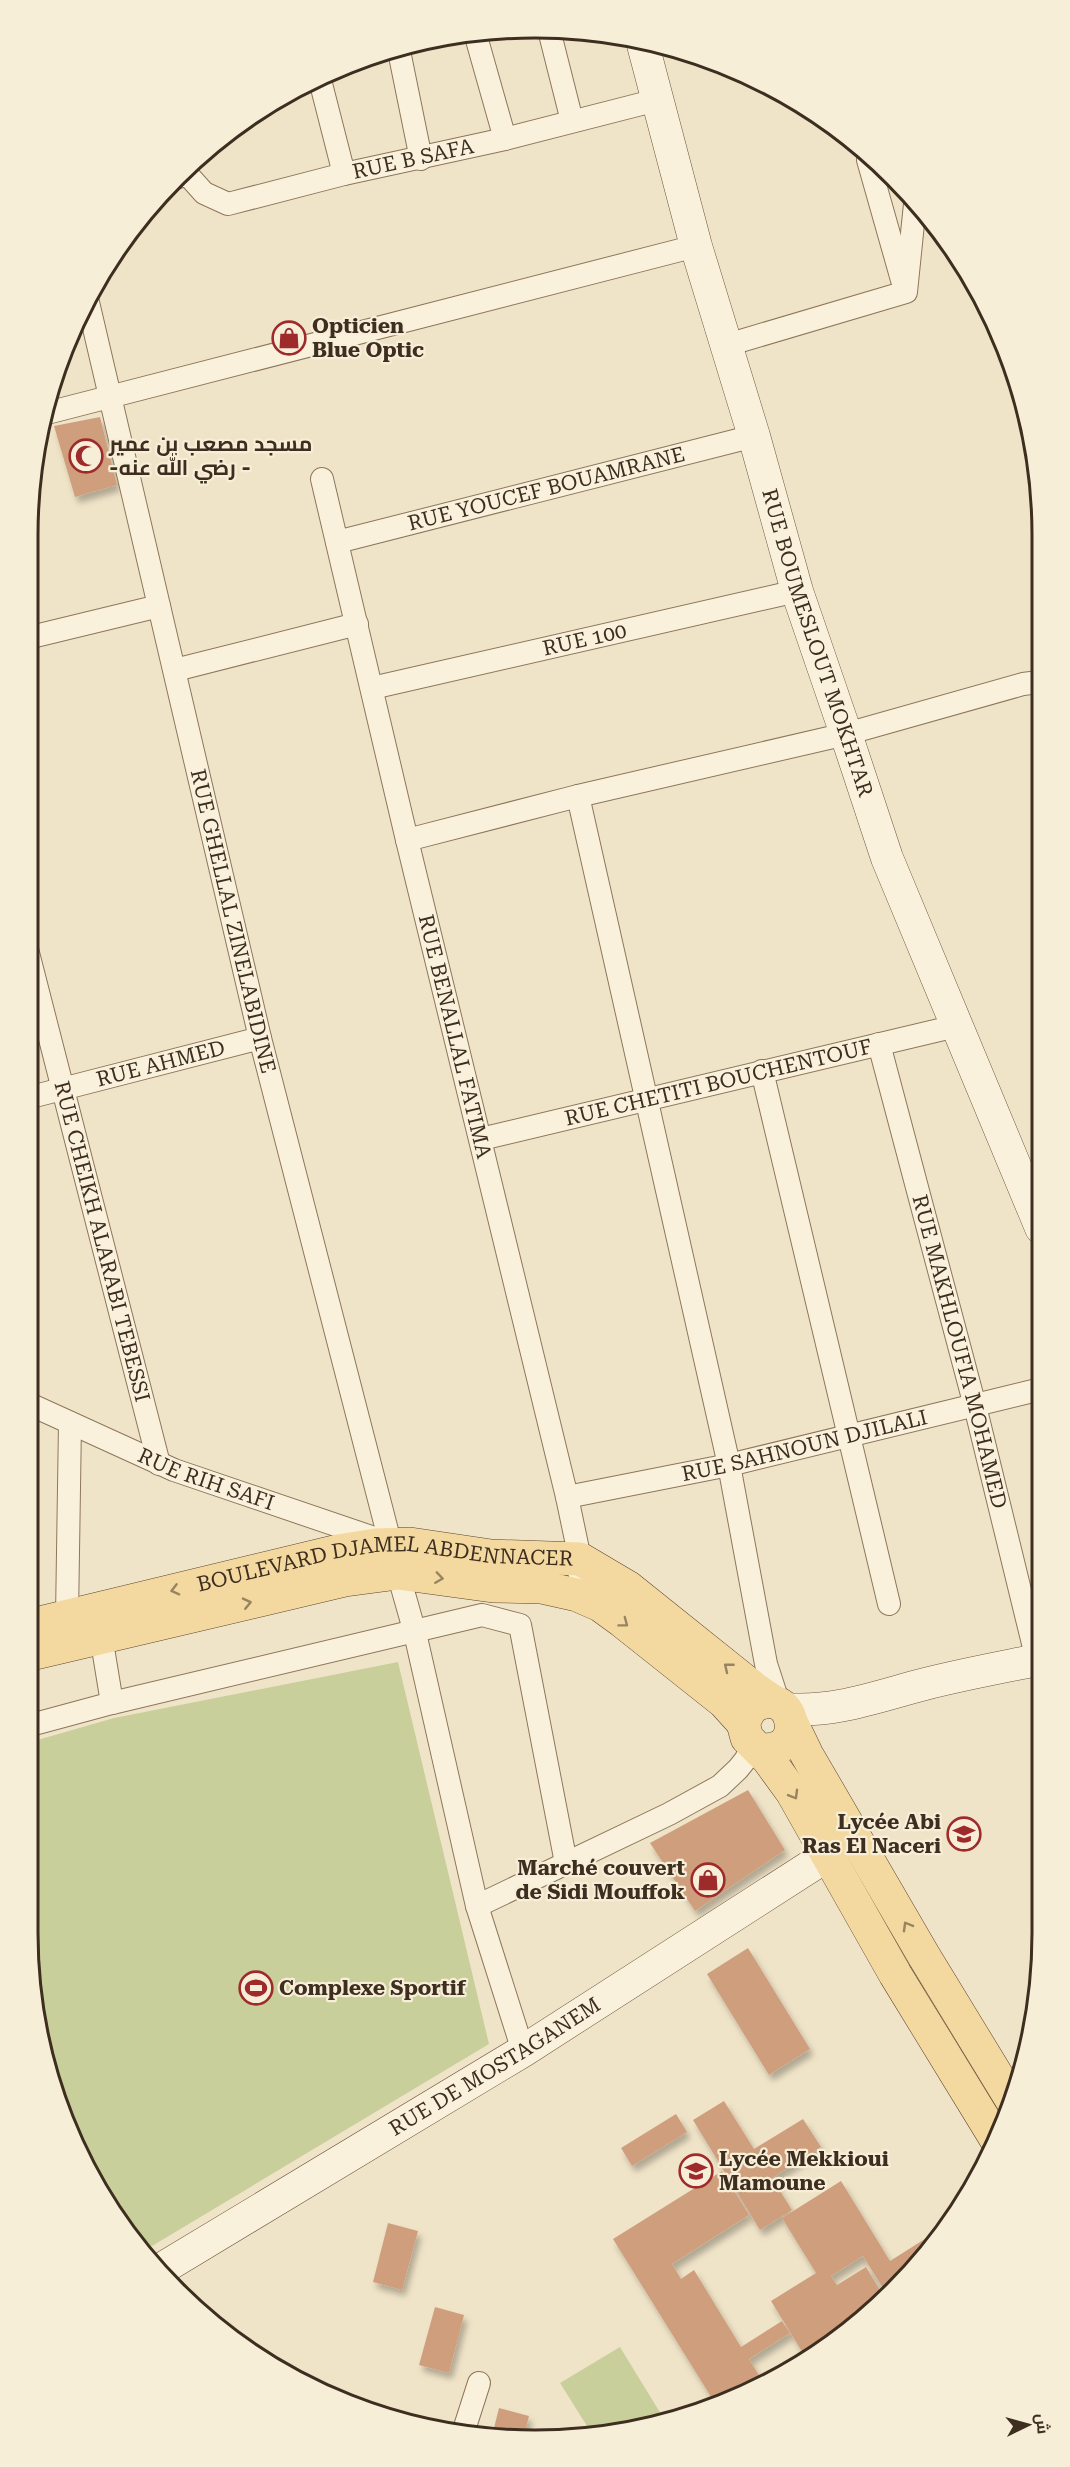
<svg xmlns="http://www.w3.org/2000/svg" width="1070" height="2467" font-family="'Roboto Serif',Cairo,serif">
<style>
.green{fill:#c9cf9b}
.building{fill:#cf9f7d;filter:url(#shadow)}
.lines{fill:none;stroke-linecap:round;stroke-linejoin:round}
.street-casing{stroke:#8d765c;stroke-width:24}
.secondary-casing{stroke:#6f573f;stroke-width:33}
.primary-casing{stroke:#5b4430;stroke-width:34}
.street{stroke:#faf1dc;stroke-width:22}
.secondary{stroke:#faf1dc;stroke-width:32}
.primary{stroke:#f3d9a0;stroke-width:33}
.oneway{stroke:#988460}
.labels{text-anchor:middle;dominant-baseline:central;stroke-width:4.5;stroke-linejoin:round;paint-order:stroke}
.street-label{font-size:21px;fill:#3d2e20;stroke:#f7eed8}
.poi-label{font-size:21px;font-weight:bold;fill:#3d2e20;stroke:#f7eed8;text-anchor:start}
.rim{fill:none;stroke:#3d2e20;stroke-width:3}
</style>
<defs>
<filter id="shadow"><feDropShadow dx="3.5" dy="6" stdDeviation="3" flood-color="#0004"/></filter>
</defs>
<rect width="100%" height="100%" fill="#f0e4c8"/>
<path class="green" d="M398,1662L489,2044L142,2252L95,2186L54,2096L27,1932V1743L114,1718Z
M620,2347L664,2419L634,2430L592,2434L560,2383Z"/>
<path class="building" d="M100,417L117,485L75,497L54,426Z
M748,1790L785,1850L695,1911L650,1843Z
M748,1948L810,2049L769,2075L707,1974Z
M724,2101L754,2149L803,2119L821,2147L772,2178L792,2210L760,2230L693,2120Z
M676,2114L687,2132L632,2166L621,2148Z
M722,2171L749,2215L672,2264L681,2279L694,2270L741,2347L782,2321L790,2333L749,2359L763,2382L713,2400L613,2239Z
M841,2181L890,2261L928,2237L933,2245L917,2267L886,2293L863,2256L831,2276L837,2285L866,2267L883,2295L806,2358L771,2301L816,2273L782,2218Z
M388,2223L418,2231L402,2290L373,2282Z
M435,2307L464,2315L449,2373L419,2365Z
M499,2408L529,2416L523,2439L492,2436Z"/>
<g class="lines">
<g class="street-casing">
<g id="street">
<path d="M549,30L572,121"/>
<path d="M475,33L505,139"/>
<path d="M398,46L421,159"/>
<path d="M319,76L344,174"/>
<path d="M868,160L902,280"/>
<path id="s1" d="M176,178L187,174L204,193L228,204L344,174L505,139L657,100"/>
<path id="s2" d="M87,298L260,1038L398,1573L415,1633L477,1906L523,2051"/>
<path d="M727,345L906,292L915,204"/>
<path d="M47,413L696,246"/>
<path id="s3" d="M322,479L407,840L567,1497L580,1559L579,1572"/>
<path id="s4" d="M337,542L754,436"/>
<path d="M27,638L159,606"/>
<path d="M175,670L357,624"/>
<path id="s5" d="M372,688L797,591"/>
<path d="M578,796L729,1465L766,1664L779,1704"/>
<path d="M407,840L578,796L846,734L1023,684L1039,682"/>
<path id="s6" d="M27,949L159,1464"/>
<path id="s7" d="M879,1044L975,1406L1037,1660"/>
<path d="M762,1071L889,1604"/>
<path id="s8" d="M27,1098L260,1038"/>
<path id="s9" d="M481,1139L956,1026"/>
<path id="s10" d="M27,1403L174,1470L383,1541"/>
<path id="s11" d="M567,1497L729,1465L1041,1389"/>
<path d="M67,1617L70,1423"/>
<path d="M101,1636L112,1703"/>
<path d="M27,1726L112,1703L482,1615L520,1625L566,1863"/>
<path d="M477,1906L669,1814L720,1786L738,1769L746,1759L752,1744"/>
<path d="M463,2433L479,2383"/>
</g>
</g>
<g class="secondary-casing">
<g id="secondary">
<path id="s12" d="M642,41L696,246L754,436L797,591L846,734L887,858L1041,1228"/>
<path d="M786,1709C835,1713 878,1696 925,1684C964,1674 1003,1667 1042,1659"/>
<path id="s13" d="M158,2271L523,2051L828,1855"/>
</g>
</g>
<g class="primary-casing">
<g id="primary">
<path id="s14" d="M27,1626L338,1551L376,1545L410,1544L491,1556L580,1559L629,1588L755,1689L774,1702"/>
<path d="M27,1655L345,1580L398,1573L493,1586L541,1587L577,1595L600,1605L622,1621L724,1702L743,1723"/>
<path d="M792,1724L807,1755L924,1956L1013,2102"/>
<path d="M759,1749C811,1757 794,1679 751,1708L743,1723L747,1738L768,1759L792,1792L895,1974L996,2139"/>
</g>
</g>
<use href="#street" class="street"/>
<use href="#secondary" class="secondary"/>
<use href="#primary" class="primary"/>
</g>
<defs><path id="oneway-chevron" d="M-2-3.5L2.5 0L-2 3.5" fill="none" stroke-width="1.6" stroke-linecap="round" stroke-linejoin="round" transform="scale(1.5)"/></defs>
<g class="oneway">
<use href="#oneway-chevron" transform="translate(439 1578) rotate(8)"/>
<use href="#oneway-chevron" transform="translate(175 1590) rotate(166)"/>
<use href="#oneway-chevron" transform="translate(247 1603) rotate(-13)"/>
<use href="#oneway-chevron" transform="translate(624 1623) rotate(37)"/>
<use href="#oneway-chevron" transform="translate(728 1667) rotate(-141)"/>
<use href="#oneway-chevron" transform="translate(794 1795) rotate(60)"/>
<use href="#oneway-chevron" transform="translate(907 1926) rotate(-120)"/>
</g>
<defs>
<g id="shop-ring" transform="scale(1.725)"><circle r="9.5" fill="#f7eed8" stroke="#9e2a2b" stroke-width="1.5"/><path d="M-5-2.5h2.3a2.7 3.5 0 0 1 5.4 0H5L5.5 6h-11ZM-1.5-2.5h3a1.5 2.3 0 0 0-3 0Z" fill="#9e2a2b"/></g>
<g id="mosque-ring" transform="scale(1.725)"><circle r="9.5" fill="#f7eed8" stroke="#9e2a2b" stroke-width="1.5"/><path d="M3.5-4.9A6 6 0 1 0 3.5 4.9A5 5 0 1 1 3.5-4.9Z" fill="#9e2a2b"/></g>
<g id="school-ring" transform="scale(1.725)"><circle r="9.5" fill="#f7eed8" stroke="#9e2a2b" stroke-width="1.5"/><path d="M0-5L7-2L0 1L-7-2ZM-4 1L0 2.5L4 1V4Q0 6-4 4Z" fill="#9e2a2b"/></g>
<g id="stadium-ring" transform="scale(1.725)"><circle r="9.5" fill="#f7eed8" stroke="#9e2a2b" stroke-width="1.5"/><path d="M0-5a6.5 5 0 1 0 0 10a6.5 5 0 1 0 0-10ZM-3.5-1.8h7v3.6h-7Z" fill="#9e2a2b"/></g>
</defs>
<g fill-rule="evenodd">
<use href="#shop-ring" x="289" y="338"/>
<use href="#mosque-ring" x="86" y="456"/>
<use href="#school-ring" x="964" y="1834"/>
<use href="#shop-ring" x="708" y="1880"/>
<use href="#stadium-ring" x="256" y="1988"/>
<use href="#school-ring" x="696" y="2171"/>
</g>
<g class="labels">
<g class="street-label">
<text stroke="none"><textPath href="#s1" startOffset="254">RUE B SAFA</textPath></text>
<text stroke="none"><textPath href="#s4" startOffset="216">RUE YOUCEF BOUAMRANE</textPath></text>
<text stroke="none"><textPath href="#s5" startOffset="218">RUE 100</textPath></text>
<text stroke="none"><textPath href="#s12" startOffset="627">RUE BOUMESLOUT MOKHTAR</textPath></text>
<text stroke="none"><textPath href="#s2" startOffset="640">RUE GHELLAL ZINELABIDINE</textPath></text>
<text stroke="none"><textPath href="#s3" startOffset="573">RUE BENALLAL FATIMA</textPath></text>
<text stroke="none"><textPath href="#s8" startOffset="138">RUE AHMED</textPath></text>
<text stroke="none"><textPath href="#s9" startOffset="244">RUE CHETITI BOUCHENTOUF</textPath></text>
<text stroke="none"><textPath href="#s6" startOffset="302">RUE CHEIKH ALARABI TEBESSI</textPath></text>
<text stroke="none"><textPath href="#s7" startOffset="318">RUE MAKHLOUFIA MOHAMED</textPath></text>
<text stroke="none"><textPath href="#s11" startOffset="243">RUE SAHNOUN DJILALI</textPath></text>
<text stroke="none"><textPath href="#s10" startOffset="195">RUE RIH SAFI</textPath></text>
<text stroke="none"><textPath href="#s14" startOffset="366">BOULEVARD DJAMEL ABDENNACER</textPath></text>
<text stroke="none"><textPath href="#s13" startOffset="394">RUE DE MOSTAGANEM</textPath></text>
</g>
<g class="poi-label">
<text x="312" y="326">Opticien<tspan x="312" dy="24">Blue Optic</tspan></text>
<text x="109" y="444">مسجد مصعب بن عمير<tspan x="109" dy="24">-رضي الله عنه -</tspan></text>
<text x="941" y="1822" text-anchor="end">Lycée Abi<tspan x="941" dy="24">Ras El Naceri</tspan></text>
<text x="685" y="1868" text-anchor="end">Marché couvert<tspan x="685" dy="24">de Sidi Mouffok</tspan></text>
<text x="279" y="1988">Complexe Sportif</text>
<text x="719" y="2159">Lycée Mekkioui<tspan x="719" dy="24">Mamoune</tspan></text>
</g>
</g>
<path d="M0 0H1070V2467H0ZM535 38H535A497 497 0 0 1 1032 535V1933A497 497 0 0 1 535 2430H535A497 497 0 0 1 38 1933V535A497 497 0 0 1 535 38Z" fill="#f7eed8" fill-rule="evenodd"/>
<path class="rim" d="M535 38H535A497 497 0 0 1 1032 535V1933A497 497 0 0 1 535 2430H535A497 497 0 0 1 38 1933V535A497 497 0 0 1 535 38Z"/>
<g transform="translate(1028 2425) rotate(85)" stroke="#f7eed8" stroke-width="4.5" paint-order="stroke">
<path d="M0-4.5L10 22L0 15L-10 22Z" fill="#3d2e20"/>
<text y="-9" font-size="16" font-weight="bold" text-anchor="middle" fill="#3d2e20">ش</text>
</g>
</svg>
